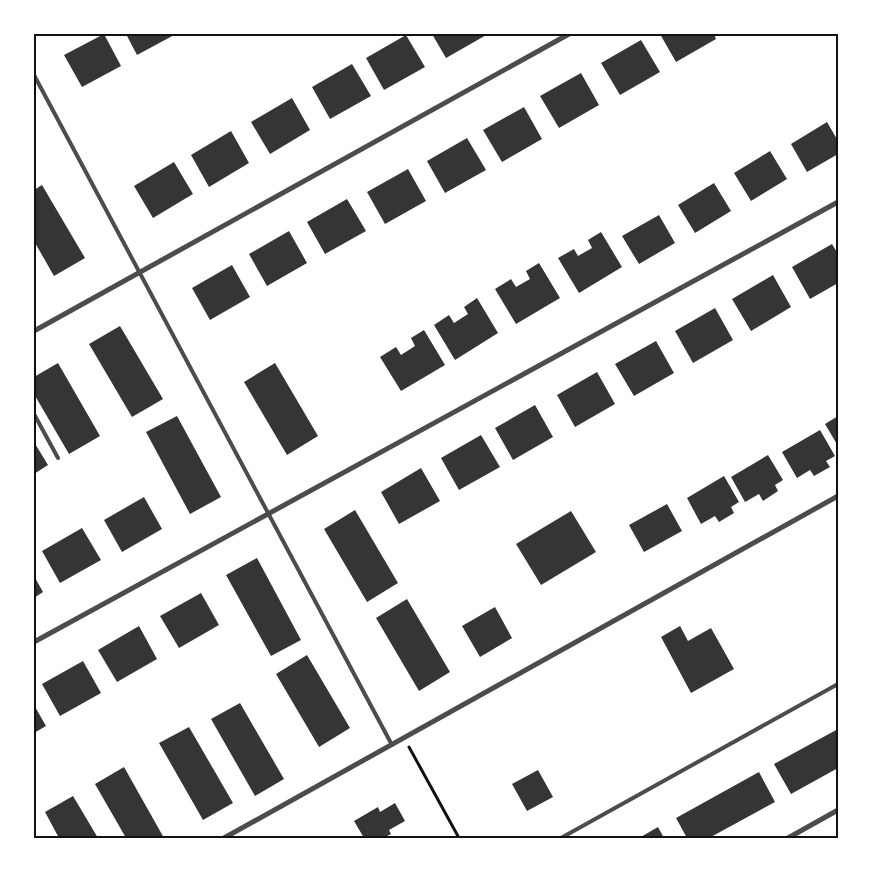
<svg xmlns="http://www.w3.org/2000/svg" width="872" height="872" font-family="Helvetica,sans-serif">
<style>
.building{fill:#353535}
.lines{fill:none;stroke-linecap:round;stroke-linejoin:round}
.path{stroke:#111;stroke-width:3}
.service{stroke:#4c4c4c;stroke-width:4}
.minor{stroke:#4c4c4c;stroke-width:5}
.neatline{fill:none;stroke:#111;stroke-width:2}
</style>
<rect width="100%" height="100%" fill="#fff"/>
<path class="building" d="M104,34L121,66L82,87L64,55Z
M126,34H176L137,55Z
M432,34H488L446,58Z
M660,34H714L716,39L676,62Z
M406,35L425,67L384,90L366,58Z
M641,40L660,72L620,95L601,63Z
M352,64L371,96L330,119L312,87Z
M581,73L599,105L559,128L540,96Z
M292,98L310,130L270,154L251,122Z
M524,107L542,139L502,162L483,130Z
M827,122L838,141V154L807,172L791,144Z
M231,131L249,163L209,187L191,155Z
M467,138L486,170L445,193L427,161Z
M770,151L787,179L751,201L734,173Z
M174,162L193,194L153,218L134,186Z
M408,169L426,201L385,224L367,192Z
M714,183L731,211L695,233L678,205Z
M42,185L85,258L54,276L34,241V190Z
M347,199L366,231L325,254L307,222Z
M659,215L675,243L639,264L622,236Z
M289,231L307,263L267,286L249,254Z
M601,232L622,267L579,293L558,258L574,249L578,256L592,248L588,240Z
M832,244L838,254V283L810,299L792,267Z
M539,263L560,298L516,324L495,289L511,279L516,287L530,279L526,271Z
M232,265L250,297L210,320L192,288Z
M773,275L791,307L751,331L732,299Z
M477,298L498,333L455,360L434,325L449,315L454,323L468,314L464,307Z
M715,308L733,340L693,363L675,331Z
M120,326L163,399L132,417L89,344Z
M424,330L445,365L401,391L380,357L396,347L401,355L415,346L411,338Z
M656,341L674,373L634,396L615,364Z
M58,363L100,436L69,454L34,394V377Z
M275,363L318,436L287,455L244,382Z
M597,372L615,404L575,427L557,395Z
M535,405L553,437L513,460L495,428Z
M177,416L221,497L190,514L146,432Z
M838,416V446L825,424Z
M820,430L835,456L826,461L830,467L814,476L810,470L797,478L782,452Z
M481,435L500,467L459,490L441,458Z
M34,442L48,465L34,474Z
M768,455L783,480L775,485L778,491L763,501L759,494L745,502L731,477Z
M421,468L440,501L399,524L381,492Z
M724,476L739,502L731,507L734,513L719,522L715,516L701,524L687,498Z
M144,497L162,529L122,552L104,520Z
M667,504L682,531L644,552L629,525Z
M355,510L398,583L367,602L324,529Z
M571,511L596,552L541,585L516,544Z
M82,528L101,560L60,583L42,551Z
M257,558L301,640L271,656L226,575Z
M34,576L43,592L34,598Z
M201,593L219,625L179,648L160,616Z
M407,599L450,672L419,691L376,618Z
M495,607L512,638L480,657L462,626Z
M139,626L157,659L117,682L98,650Z
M680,626L688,641L711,628L734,669L691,693L661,637Z
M307,655L350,728L319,747L276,674Z
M83,661L101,693L60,716L42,684Z
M240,703L284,779L255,796L211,719Z
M34,705L46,726L34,733Z
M189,727L233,803L203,820L159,743Z
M838,729V768L791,794L774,764Z
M124,767L164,838H126L95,784Z
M538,770L553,797L527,811L512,784Z
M759,772L775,802L709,838H687L676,818Z
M73,796L98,838H59L45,812Z
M395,803L405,821L389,830L391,834L383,838H364L354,821L378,807L380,812Z
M658,827L664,838H639Z"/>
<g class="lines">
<path class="path" d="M409,747L459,838"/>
<path class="service" d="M34,75L392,745
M34,414L58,458
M561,838L838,684"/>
<path class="minor" d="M34,331L569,34
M34,642L838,202
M224,838L838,496
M788,838L838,810"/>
</g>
<rect width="872" height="872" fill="none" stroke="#ffffff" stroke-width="70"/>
<rect x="35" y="35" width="802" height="802" class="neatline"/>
</svg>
